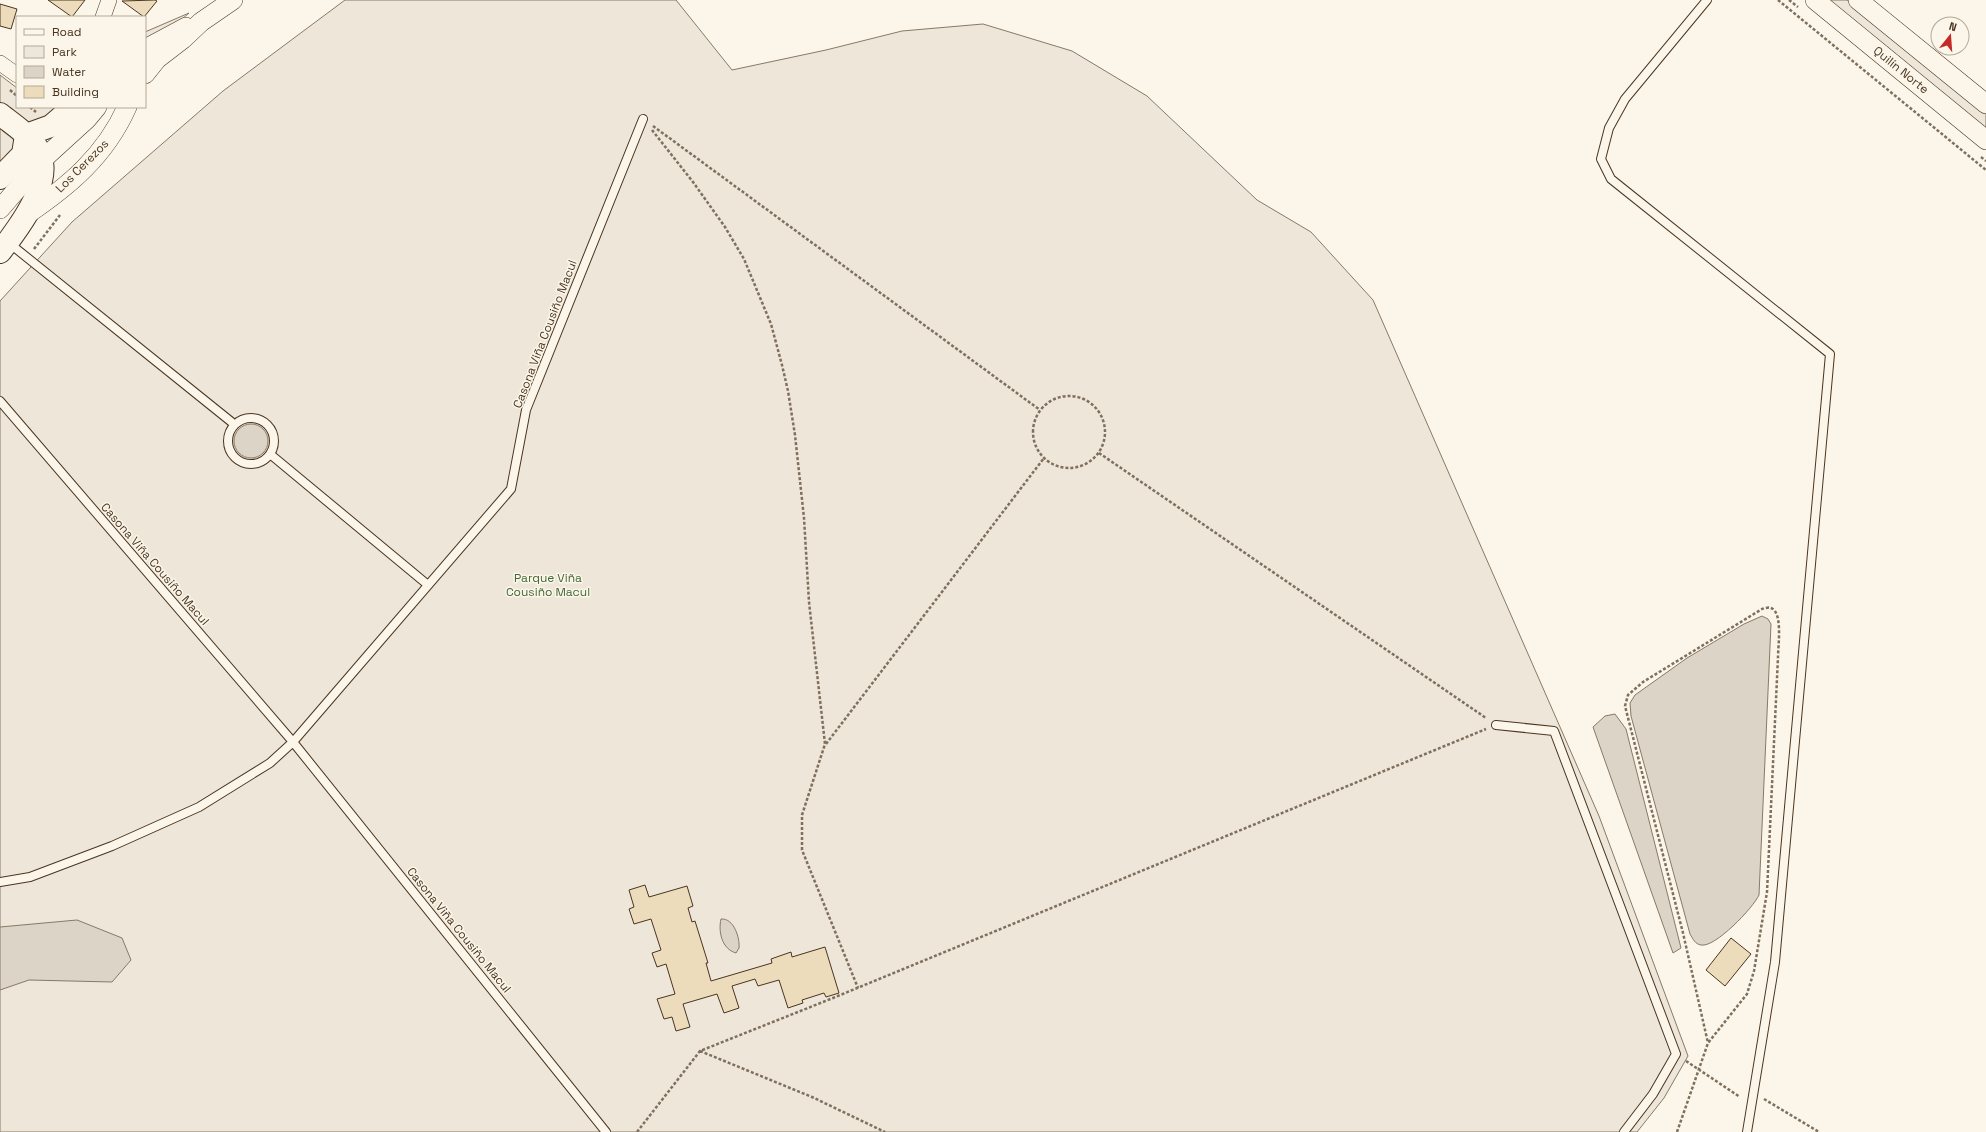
<svg xmlns="http://www.w3.org/2000/svg" width="1986" height="1132" font-family="'Space Grotesk',sans-serif">
<style>
.green{fill:#ede6d9;stroke:#887966}
.water{fill:#dcd4c6;stroke:#887966}
.building{fill:#ecdcbc;stroke:#4a3520}
.lines{fill:none;stroke-linecap:round;stroke-linejoin:round}
.service-casing{stroke:#4a3520;stroke-width:10}
.minor-casing{stroke:#4a3520;stroke-width:16}
.tertiary-casing{stroke:#4a3520;stroke-width:20}
.secondary-casing{stroke:#4a3520;stroke-width:24}
.path{stroke:#7f6f5c;stroke-width:2.5;stroke-dasharray:3 2;stroke-linecap:butt}
.service{stroke:#fbf6e9;stroke-width:8}
.minor{stroke:#fbf6e9;stroke-width:15}
.tertiary{stroke:#fbf6e9;stroke-width:19}
.secondary{stroke:#fbf6e9;stroke-width:22}
.labels{text-anchor:middle;dominant-baseline:central;stroke-width:3;stroke-linejoin:round;paint-order:stroke}
.street-label{font-size:12px;fill:#4a3520;stroke:#fbf6e9}
.park-label{font-size:12px;fill:#436837;stroke:#fbf6e9}
</style>
<rect width="100%" height="100%" fill="#fbf6e9"/>
<path class="green" d="M345,0H676L732,70L826,50L902,31L983,24L1072,51L1147,96L1257,200L1311,232L1373,300L1599,816L1688,1056L1664,1098L1637,1132H0V301L72,222L223,91Z
M1826,0H1847L1986,114V131Z
M189,13L145,52V32Z
M0,75L17,88V107H83L45,135L0,103Z
M0,127L14,138L18,149L0,165Z"/>
<path class="water" d="M234 441a17 17 0 1 1 34 0a17 17 0 1 1-34 0Z
M1762,616L1768,619L1771,624L1759,895C1753,908 1715,948 1701,945C1695,944 1693,939 1690,934L1631,716L1630,703L1635,695L1687,658L1744,624Z
M1615,714L1626,729L1681,948L1673,953L1593,727L1605,716Z
M721,919C734,918 740,938 739,948L736,953C722,949 718,932 721,919Z
M77,920L122,938L131,960L112,982L29,980L0,990V927Z"/>
<path class="building" d="M48,0H85L72,17Z
M155,0L157,1L144,17L122,1Z
M0,4L17,9L11,29L0,26Z
M645,885L649,897L687,886L693,906L688,908L692,922L695,921L708,963H706L711,981L772,963L771,959L791,952L792,957L825,947L839,993L826,997L824,993L802,1000L803,1003L788,1008L779,980L758,986L755,979L732,986L739,1008L724,1013L717,994L683,1004L690,1027L676,1031L672,1017L664,1019L657,999L675,994L666,964L657,967L652,953L661,950L651,919L634,924L629,909L634,907L629,890Z
M1731,938L1751,954L1725,986L1706,970Z"/>
<g class="lines">
<g class="service-casing">
<path id="service" d="M1707,0L1625,99L1609,128L1601,159L1611,179L1830,354L1775,962L1747,1132
M9,243L234,424
M0,401L293,742L606,1132
M228 441a23 23 0 1 1 46 0a23 23 0 1 1-46 0Z
M270,454L428,585
M1496,725L1554,731L1676,1054L1653,1094L1624,1132
M0,882L30,877L112,846L199,807L270,763L293,742L511,489L526,410L643,119"/>
</g>
<g class="minor-casing">
<path id="minor" d="M103,17L109,0
M0,63L17,75"/>
</g>
<g class="tertiary-casing">
<path id="tertiary" d="M1815,0L1986,140
M1858,0L1986,104
M145,49L186,27
M145,74L157,59L183,39L201,22L233,0
M0,209L42,160L87,119L97,107
M26,215C69,186 105,156 127,107"/>
</g>
<g class="secondary-casing">
<path id="secondary" d="M0,114C11,123 24,131 33,142C61,175 20,226 0,252
M26,135L51,126L73,107
M0,178L23,154L26,135"/>
</g>
<path class="path" d="M1778,0L1986,170
M1789,0L1798,7
M10,90L17,96
M30,107L36,112
M653,126L1040,410
M652,130L693,182L725,227L744,259L771,324L782,365L788,391L795,435L804,518L809,602L825,744L802,815V850L858,988
M1981,157L1986,161
M34,249L60,215
M1033 432a36 36 0 1 1 72 0a36 36 0 1 1-72 0Z
M1099,453L1486,718
M826,744L1044,458
M700,1051L812,1097L885,1132
M1686,1061L1740,1097
M1764,1099L1819,1132
M637,1132L700,1051L833,998L1486,729
M1677,1132L1708,1043L1747,994L1754,971L1767,892L1778,657C1778,646 1783,612 1771,608C1769,607 1765,608 1762,609L1643,682L1628,695L1625,706L1683,933L1708,1043"/>
<use href="#service" class="service"/>
<use href="#minor" class="minor"/>
<use href="#tertiary" class="tertiary"/>
<use href="#secondary" class="secondary"/>
</g>
<g class="labels">
<g class="street-label">
<text transform="translate(1901 70) rotate(39)">Quilín Norte</text>
<text transform="translate(82 166) rotate(-45)">Los Cerezos</text>
<text transform="translate(545 334) rotate(-69)">Casona Viña Cousiño Macul</text>
<text transform="translate(155 564) rotate(49)">Casona Viña Cousiño Macul</text>
<text transform="translate(459 930) rotate(51)">Casona Viña Cousiño Macul</text>
</g>
<g class="park-label">
<text x="548" y="578">Parque Viña<tspan x="548" dy="14">Cousiño Macul</tspan></text>
</g>
</g>
<rect x="16" y="16" width="130" height="92" fill="#fbf6e9" stroke="#b4a999"/>
<rect x="24" y="29" width="20" height="6" fill="#fbf6e9" stroke="#b4a999"/>
<text x="52" y="36" font-size="12" fill="#4a3520">Road</text>
<rect x="24" y="46" width="20" height="12" fill="#ede6d9" stroke="#b4a999"/>
<text x="52" y="56" font-size="12" fill="#4a3520">Park</text>
<rect x="24" y="66" width="20" height="12" fill="#dcd4c6" stroke="#b4a999"/>
<text x="52" y="76" font-size="12" fill="#4a3520">Water</text>
<rect x="24" y="86" width="20" height="12" fill="#ecdcbc" stroke="#b4a999"/>
<text x="52" y="96" font-size="12" fill="#4a3520">Building</text>
<g transform="translate(1950 36) rotate(17)"><circle r="19" fill="#fbf6e9" stroke="#b4a999"/>
<path d="M0-3L7 15L0 10L-7 15Z" fill="#c62828"/>
<text y="-6" font-size="11" font-weight="bold" text-anchor="middle" fill="#4a3520">N</text>
</g>
</svg>
